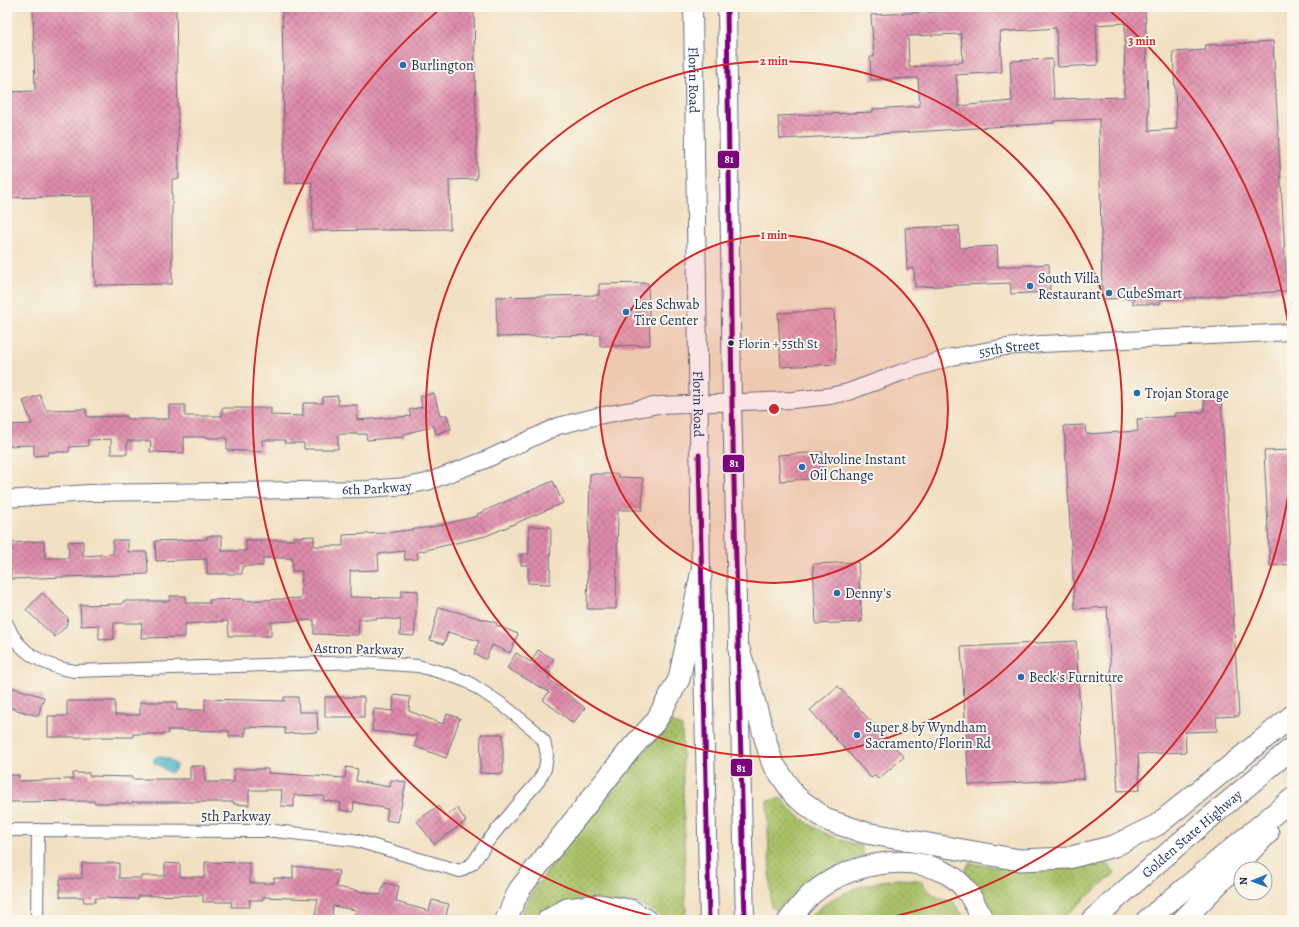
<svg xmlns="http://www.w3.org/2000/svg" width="1299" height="927" font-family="Alegreya,serif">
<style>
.grass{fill:url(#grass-dots);stroke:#627862}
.water{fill:#49b4c7;stroke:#327292}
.building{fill:url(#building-cross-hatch);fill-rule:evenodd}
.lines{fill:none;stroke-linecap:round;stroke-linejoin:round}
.street-casing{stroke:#666d81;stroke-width:14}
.secondary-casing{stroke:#666d81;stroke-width:18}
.primary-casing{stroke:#666d81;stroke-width:20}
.highway-casing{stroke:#666d81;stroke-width:23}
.street{stroke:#fff;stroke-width:12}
.secondary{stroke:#fff;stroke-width:16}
.primary{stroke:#fff;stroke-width:18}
.highway{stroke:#fff;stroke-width:21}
.bus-1-casing{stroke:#fbf7ec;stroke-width:8}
.bus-1{stroke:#7c027e;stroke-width:5}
.ring{fill:none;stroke:#d62828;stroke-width:2}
.poi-dot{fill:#1f6fb2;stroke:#fbf7ec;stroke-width:1.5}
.bus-dot{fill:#1b2f5e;stroke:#fbf7ec;stroke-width:1.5}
.labels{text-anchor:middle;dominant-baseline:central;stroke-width:4;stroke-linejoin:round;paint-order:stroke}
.bus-label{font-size:13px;fill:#1b2f5e;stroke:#fbf7ec;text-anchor:start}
.poi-label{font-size:14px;fill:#1b2f5e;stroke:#fbf7ec;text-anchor:start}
.street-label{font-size:14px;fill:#1b2f5e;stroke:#fbf7ec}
.centre{fill:#d62828;stroke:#fbf7ec;stroke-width:2}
.ring-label{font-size:12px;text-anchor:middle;font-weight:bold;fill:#d62828;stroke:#fbf7ec;stroke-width:4;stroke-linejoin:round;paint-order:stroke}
.line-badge{stroke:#fbf7ec;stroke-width:1.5}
.badge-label{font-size:11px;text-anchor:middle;font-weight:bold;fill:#fff}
</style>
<defs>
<pattern id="grass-dots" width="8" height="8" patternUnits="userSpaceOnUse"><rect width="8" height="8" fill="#a8c167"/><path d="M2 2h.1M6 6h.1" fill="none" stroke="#889d58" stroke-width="1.8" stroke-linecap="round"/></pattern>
<pattern id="building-cross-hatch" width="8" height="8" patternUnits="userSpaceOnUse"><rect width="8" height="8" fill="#df8bab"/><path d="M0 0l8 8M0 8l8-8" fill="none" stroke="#b4728e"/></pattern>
</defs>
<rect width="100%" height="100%" fill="#fbf7ec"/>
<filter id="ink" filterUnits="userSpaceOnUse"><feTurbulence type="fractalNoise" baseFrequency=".025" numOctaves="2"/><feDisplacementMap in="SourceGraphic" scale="8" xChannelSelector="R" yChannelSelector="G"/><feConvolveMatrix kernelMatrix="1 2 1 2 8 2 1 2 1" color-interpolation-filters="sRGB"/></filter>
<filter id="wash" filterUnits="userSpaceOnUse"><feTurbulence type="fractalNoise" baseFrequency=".012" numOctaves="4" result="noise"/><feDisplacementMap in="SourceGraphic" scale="16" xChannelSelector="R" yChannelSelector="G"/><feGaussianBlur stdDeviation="0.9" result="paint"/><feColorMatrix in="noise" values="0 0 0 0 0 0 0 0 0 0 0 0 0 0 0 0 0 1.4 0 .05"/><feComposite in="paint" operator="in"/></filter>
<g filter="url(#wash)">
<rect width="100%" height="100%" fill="#f2e0c2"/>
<path class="grass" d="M670,721L682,727L686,920H665L649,909L632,902L546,913C537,919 528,924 519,917L535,888L558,857Z
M781,798C804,826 828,837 862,846L863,857L839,865L783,912L771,908L767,801Z
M1104,860L1115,873L1060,920H991L962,876L969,863C1018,871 1056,873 1104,860Z
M896,879L920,880C929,892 937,901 952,900L966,920H807C830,895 862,883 896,879Z"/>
<path class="water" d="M157,756C165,758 171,758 176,765L175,770L171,773C165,772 162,765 155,764L153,760Z"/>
<g id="blocks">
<path class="building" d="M60,7H176L179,179H172V284L95,285L93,196L7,198V92L35,91L33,8Z
M282,7H474L477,179L449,180L450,229L313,231L312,182L285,183Z
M1025,7H1145L1149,131L1177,129L1173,52L1206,50L1205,45L1258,43V42L1273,41L1287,291L1160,300V304H1133V298L1102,299L1099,119L1053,121L1054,123L913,132L780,139L778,116L873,112V109L920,106L918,78L871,80L870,57H874L871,15ZM1125,23L1124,97L1054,99L1052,59L1010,61L1012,101L959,106L956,75L1002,72L1000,32L1056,28L1058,67L1098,65L1096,25ZM961,34L963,62L909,67L908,36Z
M959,226L960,248L997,246L998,267L1049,264L1050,292L1011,294L1010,283L915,287L914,268L907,269L905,228Z
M648,283L650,345L600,346V335L497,337L496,297L599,295V284Z
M834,310L836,364L781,367L778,313Z
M434,393L440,416L447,415L451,429L436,434L434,426L404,434V437L367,440L366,434H338V449H304V443H285V440H262L263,452L227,450V438H208V437H184V453L150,452L151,441H127V454H111V439L88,440V446L69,447V452H48V455L34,456V445L7,446V425L32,424L23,401L40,395L46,410L86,409L87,417L127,416V419H169V405H185V416H222V408H271V415L303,416V403H323V397L338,396V405H357V420L411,416L409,410L422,407L420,397Z
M1221,397L1239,716L1216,717L1217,731L1185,732L1186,752L1138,754L1140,790L1118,791L1107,607L1075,609L1064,426L1085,425L1086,434L1138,431L1137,419L1175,416V413L1204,412V398Z
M1292,450V564L1270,566L1264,451Z
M823,452L825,478L780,481L778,455Z
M590,474H618V477L643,478L642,510H618L616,609H587Z
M553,481L563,503L486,536L417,552L418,559L405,560L404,551L378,554L379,570L350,571V597L401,598L402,590L418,591L414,636L400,635L401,620L377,618V619H359L358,635L314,634V620L271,622V636H229L228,621L185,624V637L141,638L142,623H114V639L99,640V625L81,626L80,605L123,604V601H170V596H186V603H210L209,600L243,599V601L301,598L302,571H292V558H263V566H242V574H207V559L156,561L155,541L207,539V536H222V551H246V540H294V537L314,536V546H343V535L385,533L432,527L478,516L477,514Z
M529,526L551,527L550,584L528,583V565H521V554H529Z
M113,540H128V552H147L148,574L11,579L9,543L44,541L45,558H69L68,542L83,541V556L113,554Z
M858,562L862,622L816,624L813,564Z
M42,593L68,618L66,626L55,637L26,610Z
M439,607L497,623L496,625L518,634L510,653L492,645L486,659L474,654L479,641L448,632L444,644L430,640Z
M1076,641L1084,779L969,785L961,647Z
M538,650L554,659L546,671L551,673L548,678L585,708L573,723L543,700L549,692L507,668L516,653L531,662Z
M7,686L44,697L38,716L7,707Z
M838,686L904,757L878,779L875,775L871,778L810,710Z
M394,695L410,697L409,711L443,724L447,714L460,718L446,758L414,746L418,736L372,731L374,709L393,711Z
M284,697H298L299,712H317L318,732L285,734V728L245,727V736H229V731L168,730V734H133V737H48V716H67V701H115V715H140V702H177V710H205V699L284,701Z
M325,697H364V717H325Z
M481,734H503V774L480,773Z
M190,766H205V782H234V769H268V773L345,778L346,767L358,769L356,781L390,787L391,780L406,782L398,822L386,820L388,809L354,802L353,812L340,810L341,803L323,800L324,796L294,795V807L281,806L282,790H249V805L234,804V802H132V803H94V801L7,802V775H19L18,781L73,779V773H89V776L132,777V779H190Z
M438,806L446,817L457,808L466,821L434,844L417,821Z
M205,862L250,863V883H274V878L293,879V866L339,871L336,887L381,895L384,883L399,886L396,902L429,911L432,900L449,904L446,915L450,916L449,920H353L356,910L333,906L332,917L315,915L318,899L263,897V900H249L250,907H231L232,902H203V895L138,896V899L95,898V902H84L83,897H60V879L82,878V863H119V878H141V876H165V863L180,864V877H205Z"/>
</g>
</g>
<g filter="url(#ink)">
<use href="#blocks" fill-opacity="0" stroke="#666d81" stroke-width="1"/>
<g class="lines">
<g class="street-casing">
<path id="street" d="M7,624C18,653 46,667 75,671L361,662L418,666L444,673L468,682L503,705L534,730L544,741L547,755L545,769L538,782L520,802L488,841L473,863L460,871L354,840L275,831L7,830
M37,920L38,830"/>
</g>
<g class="secondary-casing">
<g id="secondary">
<path id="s1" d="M7,499L88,493L368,489L407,486L427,482L485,460L558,426L598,416L659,405L793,400L830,396L848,392L900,373L952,357L1006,347L1042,344L1292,332"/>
</g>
</g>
<g class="primary-casing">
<g id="primary">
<path id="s2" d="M693,7L701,575L709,920"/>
<path d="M727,7L732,402L745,920"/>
</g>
</g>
<g class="highway-casing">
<g id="highway">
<path d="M739,649L772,762L795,796L827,820L866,833L1020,860L1068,858L1114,846L1157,825L1292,716"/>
<path d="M506,920L519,890L628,752L656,721L679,679L701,575"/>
<path d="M548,920L567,909L599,905L630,910L646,920"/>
<path d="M789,920C797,911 804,900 813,893C848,864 905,852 946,873C965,882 974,902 983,920"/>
<path id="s3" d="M1092,920L1181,842L1292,748"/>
<path d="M1147,920L1292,799"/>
<path d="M1183,920L1268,833"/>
</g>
</g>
<use href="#street" class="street"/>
<use href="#secondary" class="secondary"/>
<use href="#primary" class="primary"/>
<use href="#highway" class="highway"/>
<g class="bus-1-casing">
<path id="bus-1" d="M727,7L732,402L745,920
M699,455L709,920"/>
</g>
<use href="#bus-1" class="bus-1"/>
</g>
</g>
<circle cx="774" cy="409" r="174" fill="#d62828" fill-opacity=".12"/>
<g class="ring">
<circle cx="774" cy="409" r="174"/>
<circle cx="774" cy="409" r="348"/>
<path d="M1292 468A521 521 0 0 1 878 920M670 920A521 521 0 0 1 439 10M1109 10A521 521 0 0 1 1292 350"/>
</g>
<g class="poi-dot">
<circle cx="403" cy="65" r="4"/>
<circle cx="1030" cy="286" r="4"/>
<circle cx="1109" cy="293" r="4"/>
<circle cx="626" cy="312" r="4"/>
<circle cx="1137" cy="393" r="4"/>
<circle cx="802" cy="467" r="4"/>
<circle cx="837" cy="593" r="4"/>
<circle cx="1021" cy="677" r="4"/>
<circle cx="857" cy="735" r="4"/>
</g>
<circle class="bus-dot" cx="731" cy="343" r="3.5"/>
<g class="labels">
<g class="bus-label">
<text x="738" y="343">Florin + 55th St</text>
</g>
<g class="poi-label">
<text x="411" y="65">Burlington</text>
<text x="1038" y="278">South Villa<tspan x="1038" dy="16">Restaurant</tspan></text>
<text x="1117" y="293">CubeSmart</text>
<text x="634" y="304">Les Schwab<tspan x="634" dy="16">Tire Center</tspan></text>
<text x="1145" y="393">Trojan Storage</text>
<text x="810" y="459">Valvoline Instant<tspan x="810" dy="16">Oil Change</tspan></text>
<text x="845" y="593">Denny's</text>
<text x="1029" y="677">Beck's Furniture</text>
<text x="865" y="727">Super 8 by Wyndham<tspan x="865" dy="16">Sacramento/Florin Rd</tspan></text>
</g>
<g class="street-label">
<text stroke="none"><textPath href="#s2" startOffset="73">Florin Road</textPath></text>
<text stroke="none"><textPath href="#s1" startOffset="1024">55th Street</textPath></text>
<text stroke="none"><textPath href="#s2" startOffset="397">Florin Road</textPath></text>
<text stroke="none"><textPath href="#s1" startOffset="370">6th Parkway</textPath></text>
<text transform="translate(359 649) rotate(1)">Astron Parkway</text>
<text x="236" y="816">5th Parkway</text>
<text stroke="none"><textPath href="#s3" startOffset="132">Golden State Highway</textPath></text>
</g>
</g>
<circle cx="774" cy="409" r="6" class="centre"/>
<g class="ring-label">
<text x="1142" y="45">3 min</text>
<text x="774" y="65">2 min</text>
<text x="774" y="239">1 min</text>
</g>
<g class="line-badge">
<rect x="717" y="150" width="23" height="19" rx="4" fill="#7c027e"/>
<rect x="722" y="454" width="23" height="19" rx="4" fill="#7c027e"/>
<rect x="730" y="758" width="23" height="19" rx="4" fill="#7c027e"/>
</g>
<g class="badge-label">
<text x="729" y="163">81</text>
<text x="734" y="467">81</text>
<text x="741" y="772">81</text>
</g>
<rect width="1299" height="927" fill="none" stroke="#fbf7ec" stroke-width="24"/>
<g transform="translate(1253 881) rotate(269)"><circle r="19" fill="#fbf7ec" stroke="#a1a7b3"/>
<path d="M0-3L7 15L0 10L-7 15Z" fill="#1f6fb2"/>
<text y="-6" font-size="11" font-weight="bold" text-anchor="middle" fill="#1b2f5e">N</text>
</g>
</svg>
